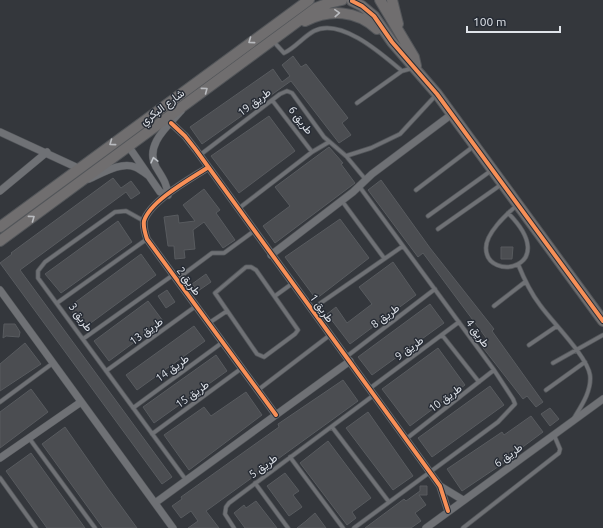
<svg xmlns="http://www.w3.org/2000/svg" width="603" height="528" font-family="Ubuntu,Vazirmatn,sans-serif">
<style>
.building{fill:#4b4d51;stroke:#585b5f}
.lines{fill:none;stroke-linecap:round;stroke-linejoin:round}
.lane-casing{stroke:#53565a;stroke-width:5}
.street-casing{stroke:#53565a;stroke-width:8}
.secondary-casing{stroke:#53565a;stroke-width:12}
.lane{stroke:#6f7175;stroke-width:3.5}
.street{stroke:#6f7175;stroke-width:7}
.secondary{stroke:#706e6f;stroke-width:10}
.cycleway-casing{stroke:#272c35;stroke-width:6}
.cycleway{stroke:#f78f57;stroke-width:4}
.oneway{stroke:#b9bbbf}
.oneway2{stroke:#bec2c7}
.labels{text-anchor:middle;dominant-baseline:central;stroke-width:3;stroke-linejoin:round;paint-order:stroke}
.street-label{font-size:11px;fill:#e0e4ea;stroke:#272c35}
</style>
<rect width="100%" height="100%" fill="#34373c"/>
<path class="building" d="M293,56L301,67L306,64L348,118L342,123L351,135L339,143L291,81L202,144L190,127L273,69L282,82L290,76L282,65Z
M269,116L295,151L239,193L211,156Z
M329,147L343,163L341,164L355,183L275,243L263,226L290,206L275,187Z
M113,178L121,188L131,181L140,193L131,199L126,192L20,270L172,477L162,484L0,263L12,254L11,253Z
M381,180L430,248L494,329L492,331L543,402L536,407L527,396L523,399L480,344L487,339L423,253L418,257L368,190Z
M204,189L220,210L216,213L235,240L223,248L204,222L193,230L195,249L184,250L185,258L175,259L174,246H168L164,217L178,215L179,223L195,221L183,205Z
M340,219L369,258L316,299L285,257Z
M118,221L132,242L61,293L45,274Z
M501,247H513L512,259H501Z
M141,254L156,275L84,328L69,307Z
M393,262L416,295L350,344L327,314L336,307L347,323L372,304L359,287Z
M206,274L211,282L198,291L192,284Z
M167,290L175,302L166,308L158,296Z
M148,301L163,321L109,361L94,341Z
M430,304L444,323L372,375L358,357Z
M4,324H15L20,332L19,337L6,336L3,338Z
M194,326L205,341L137,390L126,375Z
M25,343L41,364L0,391V364Z
M438,348L465,385L410,426L382,389Z
M216,355L227,371L154,423L143,407Z
M343,380L358,401L206,511L219,528H188L198,521L191,511L181,518L172,506L182,499L181,497L279,427L278,424Z
M490,386L504,405L432,457L418,438Z
M31,389L48,412L0,448V412Z
M246,392L262,415L189,470L164,435L204,407L211,416Z
M550,408L559,419L550,426L541,414Z
M368,412L413,476L393,490L346,428Z
M531,416L543,432L516,452L517,454L462,491L447,469L502,432L504,435Z
M65,427L107,487L137,528H103L42,444Z
M328,441L371,498L352,512L356,518L347,525L300,463Z
M31,453L85,528H47L6,471Z
M285,473L299,491L293,495L302,507L289,516L267,486Z
M420,486H427V495H419L426,505L415,513L421,521L411,528H365L404,499L406,501L420,491Z
M256,501L277,528H245L234,513L244,505L246,508Z
M315,513L326,528H297L306,521Z"/>
<g class="lines">
<g class="lane-casing">
<path id="lane" d="M273,41L284,53C295,48 303,37 314,31C341,17 383,55 402,71
M272,100L312,152
M357,103L402,71L413,68
M200,155L280,94L287,91L292,93L324,137L346,156L366,180
M346,156L371,148L400,134L437,94
M416,190L474,146
M342,201L384,258
M238,209L312,152L329,142
M508,213C563,268 486,283 486,248C486,233 506,215 516,206
M428,216L492,170
M144,221L126,211L115,212L45,262L38,271V278L186,480
M438,229L502,184
M518,264C524,279 530,292 540,305C552,322 587,356 590,375C592,390 582,405 574,418
M246,267H251L256,270L298,330L295,334L264,357L257,354L215,293Z
M177,279L212,253H224L254,231
M275,296L293,283
M57,303L147,239
M494,306L525,282
M312,309L403,246
M209,323L227,311
M442,335L479,382
M83,339L173,275
M529,345L557,326
M346,357L435,289
M553,363L603,335
M106,371L196,306
M369,389L459,322
M258,390L330,335
M546,390L585,362
M0,402L53,363
M133,408L223,342
M332,427L389,502
M152,434L242,368
M29,438L95,528
M406,439L494,370
M290,457L343,528
M0,478L36,528
M255,483L288,528
M234,528L225,514L226,507L229,503L374,395
M354,528L498,422L515,404L513,399L494,370L359,186
M463,528L559,453L560,449L554,435"/>
</g>
<g class="street-casing">
<path id="street" d="M171,123L185,136L196,150L440,486L448,511
M0,132L78,168
M129,147L160,192L168,195
M207,168C190,179 150,201 144,221C143,227 145,233 147,239L276,415
M89,179C101,174 121,161 135,167C140,169 145,173 149,176
M0,191L47,152
M168,195C167,183 162,177 156,167C144,145 168,126 181,111
M271,255L353,192L372,174L452,114
M0,290L173,528
M0,458L81,402
M440,486L463,500
M155,503L350,361
M426,528L603,399"/>
</g>
<g class="secondary-casing">
<path id="secondary" d="M380,0L414,57L416,66
M392,0L398,24
M352,1L362,6L374,16L392,42L437,94L603,321
M305,21C330,9 356,10 377,29
M0,227L309,0
M0,241L316,8L329,3L342,0"/>
</g>
<use href="#lane" class="lane"/>
<use href="#street" class="street"/>
<use href="#secondary" class="secondary"/>
<g class="cycleway-casing">
<path id="cycleway" d="M352,1L362,6L374,16L392,42L437,94L603,321
M171,123L185,136L196,150L440,486L448,511
M207,168C190,179 150,201 144,221C143,227 145,233 147,239L276,415"/>
</g>
<use href="#cycleway" class="cycleway"/>
</g>
<defs><path id="oneway-chevron" d="M-2-3.5L2.5 0L-2 3.5" fill="none" stroke-width="1.6" stroke-linecap="round" stroke-linejoin="round"/></defs>
<g class="oneway">
<use href="#oneway-chevron" transform="translate(337 13) rotate(-3)"/>
<use href="#oneway-chevron" transform="translate(251 41) rotate(144)"/>
<use href="#oneway-chevron" transform="translate(205 90) rotate(-37)"/>
<use href="#oneway-chevron" transform="translate(112 143) rotate(144)"/>
<use href="#oneway-chevron" transform="translate(32 218) rotate(-36)"/>
</g>
<use class="oneway2" href="#oneway-chevron" transform="translate(154 160) rotate(-104)"/>
<g class="labels">
<g class="street-label">
<text transform="translate(254 102) rotate(-37)">طريق 19</text>
<text transform="translate(162 107) rotate(-37)">شارع البكري</text>
<text transform="translate(301 120) rotate(52)">طريق 6</text>
<text transform="translate(189 281) rotate(53)">طريق 2</text>
<text transform="translate(322 308) rotate(54)">طريق 1</text>
<text transform="translate(385 316) rotate(-37)">طريق 8</text>
<text transform="translate(81 317) rotate(54)">طريق 3</text>
<text transform="translate(146 331) rotate(-36)">طريق 13</text>
<text transform="translate(478 333) rotate(54)">طريق 4</text>
<text transform="translate(409 348) rotate(-36)">طريق 9</text>
<text transform="translate(172 368) rotate(-36)">طريق 14</text>
<text transform="translate(192 394) rotate(-36)">طريق 15</text>
<text transform="translate(445 398) rotate(-37)">طريق 10</text>
<text transform="translate(508 455) rotate(-36)">طريق 6</text>
<text transform="translate(263 466) rotate(-37)">طريق 5</text>
</g>
</g>
<path d="M467 26v6h93v-6" fill="none" stroke="#e0e4ea" stroke-width="2"/>
<text x="473" y="26" font-size="12" fill="#e0e4ea" stroke="#272c35" stroke-width="3" paint-order="stroke">100 m</text>
</svg>
